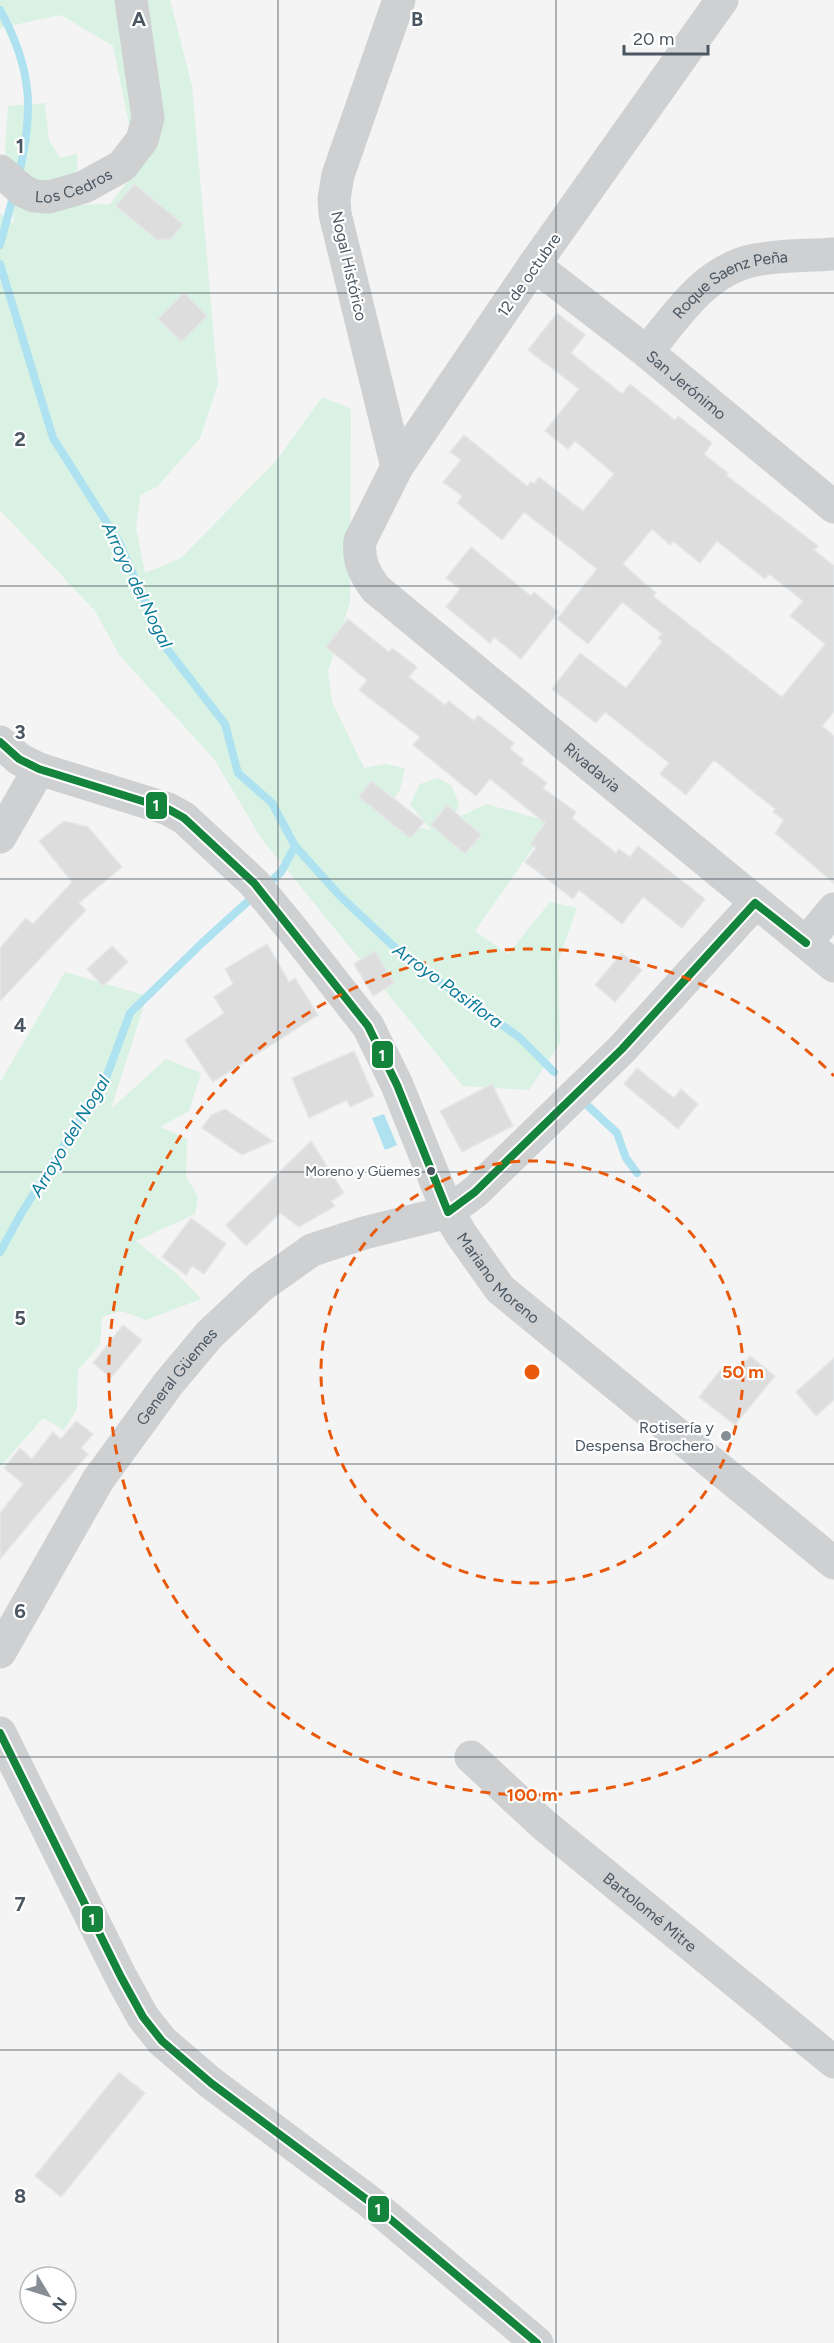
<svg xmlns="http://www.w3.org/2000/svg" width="834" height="2343" font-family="Figtree,sans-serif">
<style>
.green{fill:#d9f2e3}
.water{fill:#aee2f0}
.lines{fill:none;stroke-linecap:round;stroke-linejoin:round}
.stream{stroke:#aee2f0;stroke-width:8}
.building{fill:#ddddde;stroke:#e5e6e7;stroke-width:1.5;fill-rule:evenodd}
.minor{stroke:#ced0d2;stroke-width:33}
.bus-1-casing{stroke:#fff;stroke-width:12}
.bus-1{stroke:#14843c;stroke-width:8}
.grid{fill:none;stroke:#4a5661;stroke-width:1.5;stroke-opacity:0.55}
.ring{fill:none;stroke:#e8590c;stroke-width:3;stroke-dasharray:10 8}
.bus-dot{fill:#4a5661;stroke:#fff;stroke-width:2}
.poi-dot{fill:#868d94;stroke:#fff;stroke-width:2}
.labels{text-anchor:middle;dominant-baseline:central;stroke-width:4.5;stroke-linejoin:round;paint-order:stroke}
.bus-label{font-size:14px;fill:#4a5661;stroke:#fff;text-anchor:end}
.street-label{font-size:16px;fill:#4a5661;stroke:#fff}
.poi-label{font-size:16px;fill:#4a5661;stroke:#fff;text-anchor:end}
.water-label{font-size:18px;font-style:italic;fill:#0c7c9b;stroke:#fff}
.grid-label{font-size:20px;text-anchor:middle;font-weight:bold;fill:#4a5661;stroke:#fff;stroke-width:4.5;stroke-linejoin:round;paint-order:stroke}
.centre{fill:#e8590c;stroke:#fff;stroke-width:3}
.ring-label{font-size:18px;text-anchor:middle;font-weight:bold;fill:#e8590c;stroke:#fff;stroke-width:4.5;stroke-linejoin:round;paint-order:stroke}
.line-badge{stroke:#fff;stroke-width:2}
.badge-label{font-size:16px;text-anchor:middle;font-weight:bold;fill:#fff}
</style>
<rect width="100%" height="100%" fill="#f4f4f4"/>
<path class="green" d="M0,0H170L192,86L218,384L200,438L157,487L140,495L136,528L145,573L181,558L277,460L322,397L351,409L350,602L328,671L332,702L364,768L385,764L405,768L400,790L392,801L405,825L431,830L410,804L420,784L438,778L452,786L459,804L453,820L486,804L551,822L475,931L508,954L550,902L577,908L558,962L560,1043L529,1090L463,1086L261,838L214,759L120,656L95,611L0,510V213L14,224L5,150L8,106L45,103L49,140L60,158L77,154L78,205L110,204L138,168L113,46L61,15L0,28Z
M65,972L147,996L111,1109L166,1059L201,1073L189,1111L160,1127L187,1139L186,1176L198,1197L195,1214L136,1241L176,1273L201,1299L146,1320L121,1311L102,1317L100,1345L78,1370L77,1409L64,1430L43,1418L0,1467V1082Z"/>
<path class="water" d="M384,1114L397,1145L385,1150L372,1118Z"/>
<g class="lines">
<path class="stream" d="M0,10C33,70 34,112 18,178
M0,245L14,193
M0,264L53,438L119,542L164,645L225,724L238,773L272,803L295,846L281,872L266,886
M295,846L340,896L406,958L519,1037L554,1072
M586,1104L617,1133L626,1158L637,1173
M0,1252L21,1214L106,1078L130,1013L202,943L256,894"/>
</g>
<path class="building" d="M134,184L183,224L171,239L157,240L116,206Z
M184,293L207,316L181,342L158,319Z
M557,313L585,335L571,353L622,394L630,384L675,420L678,416L712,443L704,454L728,473L726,475L818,546L814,550L834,566V712L822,726L834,736V883L775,833L784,820L773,812L775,809L714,760L686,795L660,774L669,763L605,712L596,723L552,689L580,653L626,688L662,642L658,638L662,634L622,602L588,644L557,619L597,569L524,512L502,540L457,503L462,496L443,482L461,460L450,452L464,435L527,486L531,482L534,484L539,477L583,511L614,474L575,441L568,449L545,431L579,389L528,350ZM652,529L670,545L673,541L700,563L717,541L765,579L769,574L803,601L790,616L825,644L782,697L653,596L656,593L623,564Z
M471,547L531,596L534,592L558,612L521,659L494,637L490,643L446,607L460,589L446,578Z
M348,619L389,652L392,648L417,667L409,677L445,705L449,701L474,721L478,715L514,743L510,749L524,760L521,763L547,783L543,788L576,812L572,818L616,853L619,849L630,857L638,846L705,899L682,928L643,897L622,924L579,890L573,899L525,862L536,848L530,844L545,823L490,779L476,796L413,745L420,737L359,690L367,680L326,647Z
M371,781L424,822L410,838L359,797Z
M447,805L481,835L465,854L431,825Z
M64,821L88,827L122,867L79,903L86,910L0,1001V948L26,918L33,924L72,882L39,841Z
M267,944L289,982L295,978L318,1015L213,1082L185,1040L224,1013L214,997L233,984L225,969Z
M112,946L128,962L103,986L87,969Z
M375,951L394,983L373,996L354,964Z
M622,953L642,970L615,1002L595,985Z
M354,1051L374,1096L350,1107L347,1100L309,1118L292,1078Z
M637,1068L674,1098L681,1089L698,1104L678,1129L624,1084Z
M492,1084L513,1126L462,1152L440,1111Z
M225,1109L273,1141L242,1155L202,1128L211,1115Z
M311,1141L344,1193L331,1201L335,1206L299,1227L280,1213L246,1246L226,1225Z
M191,1218L226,1244L204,1274L192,1266L186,1275L162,1257Z
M123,1325L142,1340L111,1378L93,1363Z
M750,1356L775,1376L735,1425L699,1397L722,1368L733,1377Z
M834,1358V1400L816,1416L796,1392Z
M76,1421L93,1434L81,1448L88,1454L0,1559V1513L23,1484L4,1468L20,1448L32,1459L53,1432L61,1439Z
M119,2072L145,2093L61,2197L35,2176Z"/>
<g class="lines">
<g class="minor">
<path id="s1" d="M722,0L534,265L397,467L360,541C358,561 364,573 376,589L834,966"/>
<path id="s2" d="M0,171L23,191L34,196L49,197L84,187L122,166L142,140L148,118L131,0"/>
<path id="s3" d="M534,265L647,352L834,507"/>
<path id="s4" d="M647,352C677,315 705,270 755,260C780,255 808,256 834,254"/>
<path d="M397,467L335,214L334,199L338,175L399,0"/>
<path id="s5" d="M0,742L19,759L39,769L168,809L184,818L254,883L288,924L368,1026L397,1085L448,1212L461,1234L500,1289L834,1563"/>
<path d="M0,837L39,769"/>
<path d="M806,943L834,909"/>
<path id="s6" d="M0,1652L98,1480L168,1384L209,1335L261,1286L312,1250L364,1233L448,1212L475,1192L622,1049L755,903"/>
<path d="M0,1733L121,1977L143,2017L162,2041L211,2083L370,2202L537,2343"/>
<path id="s7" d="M471,1757L544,1825L834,2062"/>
</g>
<g class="bus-1-casing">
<path id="bus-1" d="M0,742L19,759L39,769L168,809L184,818L254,883L368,1026L397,1085L448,1212
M755,903L806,943
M448,1212L475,1192L622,1049L755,903
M0,1733L121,1977L143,2017L162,2041L211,2083L370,2202L537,2343"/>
</g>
<use href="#bus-1" class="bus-1"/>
</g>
<path class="grid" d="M278,0V2343M556,0V2343M0,293H834M0,586H834M0,879H834M0,1172H834M0,1464H834M0,1757H834M0,2050H834"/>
<g class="ring">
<circle cx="532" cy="1372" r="211"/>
<path d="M834 1668A423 423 0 1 1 834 1076"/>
</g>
<circle class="bus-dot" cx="431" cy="1171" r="5"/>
<circle class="poi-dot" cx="726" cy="1436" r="6"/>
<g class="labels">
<g class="bus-label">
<text x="420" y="1171">Moreno y Güemes</text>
</g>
<g class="street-label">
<text stroke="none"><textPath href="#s2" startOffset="84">Los Cedros</textPath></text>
<text transform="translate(349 266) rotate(77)">Nogal Histórico</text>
<text transform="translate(529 275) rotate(-55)">12 de octubre</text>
<text stroke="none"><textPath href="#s4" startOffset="112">Roque Saenz Peña</textPath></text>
<text stroke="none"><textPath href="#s3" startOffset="194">San Jerónimo</textPath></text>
<text stroke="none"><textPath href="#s1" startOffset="984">Rivadavia</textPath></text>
<text stroke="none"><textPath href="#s5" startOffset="766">Mariano Moreno</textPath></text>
<text stroke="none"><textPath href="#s6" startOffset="328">General Güemes</textPath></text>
<text stroke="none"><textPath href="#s7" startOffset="237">Bartolomé Mitre</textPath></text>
</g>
<g class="poi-label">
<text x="714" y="1427">Rotisería y<tspan x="714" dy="18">Despensa Brochero</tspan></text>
</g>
<g class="water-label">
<text transform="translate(137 585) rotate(64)">Arroyo del Nogal</text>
<text transform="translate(448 986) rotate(36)">Arroyo Pasiflora</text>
<text transform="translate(70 1136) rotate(-59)">Arroyo del Nogal</text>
</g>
</g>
<g class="grid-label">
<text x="139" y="26">A</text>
<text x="417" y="26">B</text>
<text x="20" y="153">1</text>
<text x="20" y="446">2</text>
<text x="20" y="739">3</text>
<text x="20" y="1032">4</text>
<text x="20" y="1325">5</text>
<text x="20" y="1618">6</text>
<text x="20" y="1911">7</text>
<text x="20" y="2203">8</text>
</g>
<circle cx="532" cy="1372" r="9" class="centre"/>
<g class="ring-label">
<text x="743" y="1378">50 m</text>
<text x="532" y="1801">100 m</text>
</g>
<g class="line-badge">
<rect x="145" y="791" width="23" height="29" rx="6" fill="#14843c"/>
<rect x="371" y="1040" width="23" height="29" rx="6" fill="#14843c"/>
<rect x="81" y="1905" width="23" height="28" rx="6" fill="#14843c"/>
<rect x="367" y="2195" width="23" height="28" rx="6" fill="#14843c"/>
</g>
<g class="badge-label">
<text x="156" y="811">1</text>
<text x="382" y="1061">1</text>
<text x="92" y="1925">1</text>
<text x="378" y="2215">1</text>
</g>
<g transform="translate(48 2295) rotate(128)"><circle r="28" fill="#ffffff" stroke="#b7bbc0" stroke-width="1.5"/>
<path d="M0-4.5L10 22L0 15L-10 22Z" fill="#868d94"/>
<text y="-9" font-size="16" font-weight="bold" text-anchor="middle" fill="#4a5661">N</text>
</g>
<path d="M624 45v9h84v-9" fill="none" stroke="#4a5661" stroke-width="3"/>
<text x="633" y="45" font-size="18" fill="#4a5661" stroke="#ffffff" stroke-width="4.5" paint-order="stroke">20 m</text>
</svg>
